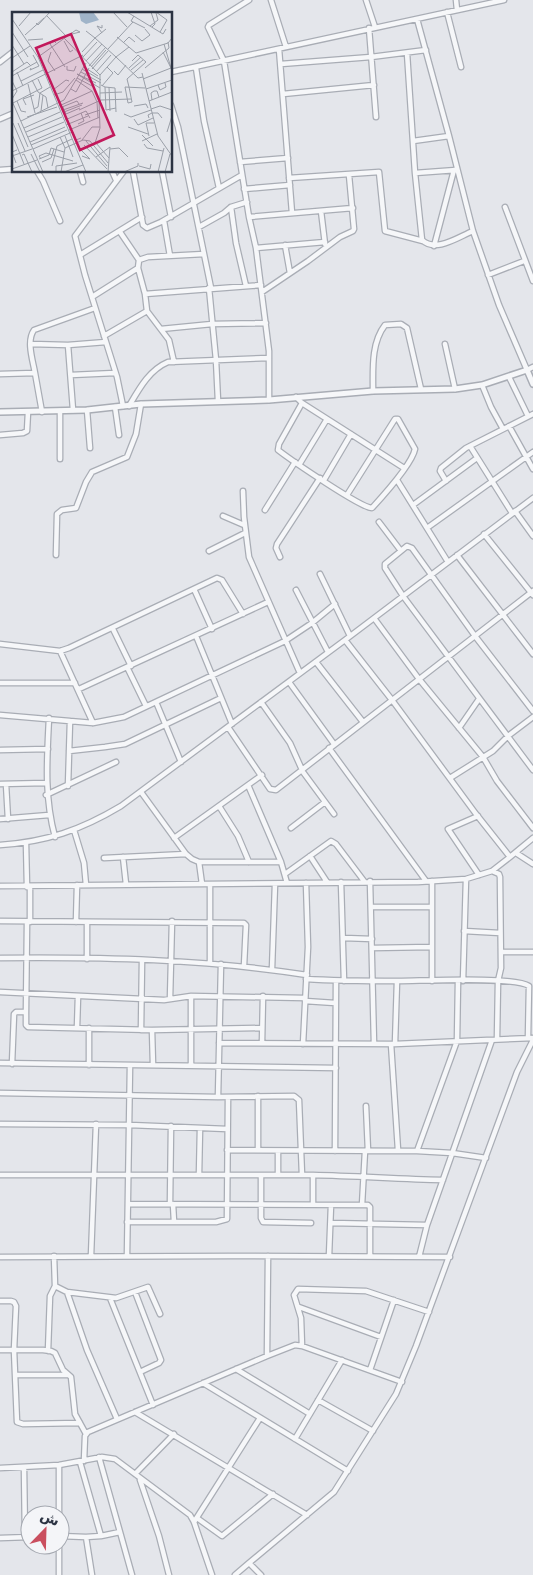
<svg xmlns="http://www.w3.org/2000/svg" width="533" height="1575" font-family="'DejaVu Sans',Cairo,sans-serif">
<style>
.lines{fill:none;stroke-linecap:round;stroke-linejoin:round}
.minor-casing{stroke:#a9adb5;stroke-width:7}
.tertiary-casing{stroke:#a9adb5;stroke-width:8}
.minor{stroke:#f6f7f9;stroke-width:4.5}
.tertiary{stroke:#f6f7f9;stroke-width:5}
.inset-road{fill:none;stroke:#9a9fa8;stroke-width:1}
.view{fill:#c2185b;fill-opacity:0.15;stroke:#c2185b;stroke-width:2.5}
.inset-edge{fill:none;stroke:#2c3443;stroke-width:2.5}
</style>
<rect width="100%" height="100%" fill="#e4e6eb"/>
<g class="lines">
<g class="minor-casing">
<path id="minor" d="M249,0L209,25L208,27L224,61L249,217L256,248L269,351V400
M271,0L286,47
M366,0L375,27
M456,0L457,10
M447,12L461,67
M417,19L449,136L473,231L499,305L527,370L533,367
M369,28L376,117
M279,49L292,213
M407,53L415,173L422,240C436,253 458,237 473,231
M0,62L14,51
M281,64L371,57L426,50
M196,68L204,121L219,188
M171,72L504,0
M283,94L374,85
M171,105L178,127L211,288
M0,119L14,113
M413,141L449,136
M240,162L288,158
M0,170L14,169
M37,171L43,181L60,221
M80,171L83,182
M112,171L116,180
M133,171L143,225L147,228L161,222L242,175
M162,171L171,217
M415,173L456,170
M289,178L379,172L385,231L423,241
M244,189L290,185
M231,207L236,243L246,286
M505,207L533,281
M321,211L325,244
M249,217L353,208
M164,221L170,256
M199,227L224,213L231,207L247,202
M120,232L139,260L138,268L145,294L147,311L169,340L174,362
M285,245L290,273
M434,246L454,170
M256,248L325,242
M80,255L142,217
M139,260L148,257L204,254
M488,275L524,261
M209,288L216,360L218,401
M262,292L308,261L340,237L353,231L354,229L349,175
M145,294L261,285
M92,297L138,268
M161,329L212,324L266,323
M104,336L147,311
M31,344L68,345
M445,344L455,389
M35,373L42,412
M0,374L35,373C33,361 26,341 34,330L95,308
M71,375L115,373
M509,377L528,416
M482,385L491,407L503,429
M373,391C373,369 371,343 385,325L401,324L407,328L421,389
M296,397L302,403L404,468
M302,403L279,444L278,450C291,460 361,508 372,508C383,496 412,464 415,449L398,419H395L347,495
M123,406L117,377L85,275L75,236L124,171
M129,406C139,389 149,370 168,362L269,358
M115,407L119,435
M73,410L68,345L106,342
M87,410L90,448
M60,411V459
M509,426L533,469
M0,435L23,433L27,431L28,412
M470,446L512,513
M299,465L327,419
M324,480L351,434
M397,480L448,562
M446,481L440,471L441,468L466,448L533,414
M243,491L244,517L249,557L300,673
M413,505L477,458
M265,510L295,462
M515,511L533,536
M223,516L244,525
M379,522L401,551
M427,528L533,452
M484,534L533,595
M209,551L245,533
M56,555L57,514L62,510L76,508L86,482L92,472L127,457L136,434L141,404
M457,555L533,654
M280,557L276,548L277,544L320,478
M320,574L350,636
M194,589L212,629
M296,590L328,652
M374,618L419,679L483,757L497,781L533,828
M113,629L131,666
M196,636L232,724
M345,640L392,700L476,814L510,857L492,871
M0,644L60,651L69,648L217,578L222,580L243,614
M60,651L93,723
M316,662L363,722
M127,667L146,706
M289,682L334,744
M0,683H75
M79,689L268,602
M156,702L181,762
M261,702L290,743L303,772L334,814
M533,711L475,636L412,548L407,546L385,564V568L403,596L533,770
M0,715L93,723L124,717L285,641L312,623L335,604
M49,718C47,759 44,796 55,837
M228,727L270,789L276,790L533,591
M459,728L479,699
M329,748L426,881
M0,750L48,749
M69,751L105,747L125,744L221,698
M450,778L493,751L508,736L533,717
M0,784L46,783
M6,784L8,819
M248,785L281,862L287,883
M68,786L70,721
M141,792L186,854L192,859L199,862H281
M46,795L116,762
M219,806L238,836L249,862
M478,816L448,829L479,875
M0,819L49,815
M291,828L325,802
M74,830L84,863L86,885
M174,838L262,775
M26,843L27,887
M0,845C46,842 81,830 121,806L345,640L533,498
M516,853L533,864
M310,856L327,882
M123,857L126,884
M510,857L533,838
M104,858L186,854
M199,862L202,884
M285,874L331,841L336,844L364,881
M370,881L374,1044
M341,882L344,981
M0,886L418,882L466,879L492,871L499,874L500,877L501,968L498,981L497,1039
M371,907H432
M0,921L244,923L246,925L244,966
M27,922L26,1012V1025L28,1027L152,1030L262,1028
M30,922V887
M76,922L77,885
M87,922V959
M464,931L500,933
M344,938L372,939
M372,948L432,947
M501,952H533
M0,958C103,957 205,959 307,975
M210,963V885
M272,969L275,884
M306,979C337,981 368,981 399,981C422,981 514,976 529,986L528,1038
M432,981V881
M463,981L466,879
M0,992L164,1000L191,996L305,998
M170,999L172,921
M305,1001L335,1003
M77,1028L78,996
M141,1030L142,960
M152,1030L153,1065
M219,1043L395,1044L533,1038
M262,1043L263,996
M303,1044L308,947L306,883
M391,1044L398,1150
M395,1044L397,981
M0,1063L336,1068
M12,1064L14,1014L16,1012H26
M89,1065V1028
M191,1065V996
M0,1093L218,1097L294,1096L299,1100L302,1175
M218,1097L221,964
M366,1106L368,1151
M0,1124L130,1125L227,1129
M227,1150L417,1151L452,1153L486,1158
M258,1150V1096
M335,1151L336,981
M417,1151L457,1041L458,981
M0,1175H313V1204
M199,1175L200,1128
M261,1175V1218L263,1222L311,1223
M278,1175V1151
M313,1175C357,1176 399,1179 443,1180
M128,1204L368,1205L370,1207V1256
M170,1204L171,1126
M173,1204L174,1222
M362,1205L365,1151
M127,1222H216L227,1219L228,1097
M331,1223L427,1225
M91,1256L96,1124
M127,1256L130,1065
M329,1256L331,1205
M0,1257L230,1256L450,1257
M419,1257L427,1225L492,1040
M55,1286L67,1292L116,1298L148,1287L160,1314
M67,1292L87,1350L117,1419
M135,1292L161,1360L159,1363L140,1372
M110,1298L153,1405
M0,1301H11L14,1302L16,1306L14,1350L17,1422L23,1424L80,1423
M299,1307L381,1337
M302,1346L301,1318L294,1295L298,1289L366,1291L429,1312
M0,1350H43L51,1351L55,1353L63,1370L71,1377L75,1414L86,1434
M48,1351L50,1296L55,1286L54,1256
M267,1356L268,1256
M236,1369L310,1414
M370,1370L394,1300
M15,1375H68
M203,1383L348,1471
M318,1400L373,1431
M135,1412L307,1515
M295,1439L342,1360
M99,1457L120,1532L101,1536
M84,1461L85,1436L88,1432L267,1356L295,1345L302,1346L402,1382
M59,1465V1515
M24,1467L25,1537
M0,1468L59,1465L102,1457L115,1459L190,1515L194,1522L212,1575
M135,1474L174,1434
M140,1480L159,1536L169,1575
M197,1518L222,1536L273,1494
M194,1522L260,1418
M120,1532L132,1575
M60,1536L86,1537L101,1536L80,1462
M86,1537L92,1575
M0,1538L30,1537
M249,1563L334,1492L396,1394L416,1346L517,1072L533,1040
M59,1575V1545
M235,1575L249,1563L261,1575"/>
</g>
<g class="tertiary-casing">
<path id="tertiary" d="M0,412L87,410L141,404L269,400L373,391L455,389L482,385L527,370L533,384"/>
</g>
<use href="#minor" class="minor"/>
<use href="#tertiary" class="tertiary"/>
</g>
<g transform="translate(12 12)">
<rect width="160" height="160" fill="#e4e6eb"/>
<path d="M67,0H81L87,8L74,12L69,9Z" fill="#a0b4c9"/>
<path class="inset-road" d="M101,0L115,15M115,0L151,22L154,17M139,0L143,12L140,15M144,0L155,8L148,20M35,4L54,24M122,4L119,9L133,16M0,7L26,45L74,160M24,11L26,13L38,0M90,13V16L85,14L90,21M7,14L19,0M138,14L146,8L144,1M74,19L83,26L94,17M0,20L16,45M13,23L32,6M123,23L130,29L138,23L133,17M105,25L124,41L156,31L160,26M52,26L88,63L104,45L126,66L131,65M16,28L31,27M52,29L58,40L61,38M44,31L41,28L38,32L53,55M111,31L117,25L123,30M0,33L12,52M96,37L121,10M39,40L36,49L43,59M70,40L83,26L104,45L117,35M151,40L160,58M26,45L64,18L68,20L60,22M71,45L85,30M0,46L18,34M74,49L90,32M120,49L126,43L134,50M55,54V58L62,59L64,54M77,54L94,35M72,55L86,64M79,55L94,38M19,56L18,58L27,54L21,43M117,56L129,45M133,56L157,36L156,30M70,57L89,68M80,57L96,39M119,58L131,48M102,59L106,63L114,53M0,60L15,50L19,54M5,60L11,74M69,60L89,71M84,60L99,43M130,61L146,124L160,144M65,62L88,76M65,62L84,71M88,63V88M0,64L25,50M65,66L82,75M131,67L159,56L152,32M20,68L26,80L34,85L36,96M64,68L80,79M0,69L5,79L0,87M9,69L31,58M16,72L23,101M89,73L93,75L94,98L104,96M146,73L148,78L154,75L153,71M90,74L101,61L95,55M93,75L103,76L104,100M97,75L98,99M117,75L115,67L134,50M59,77L64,80L77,56M134,77L160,68M41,78L54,68L57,69M0,79L71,43M88,81L110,80M42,83L51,80L63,66M140,88L139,81L142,79H145L147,85M0,89L31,160M5,89L9,99L14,100M137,89L160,80M85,90L86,106M1,91L30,76L26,67M116,91L113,75L133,76M116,91L120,90L117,75M14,93L11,87L22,83M47,94L80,79L85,90M122,94L134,92L136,96M50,95L65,89L67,92M51,95L54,102L68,96M22,97L26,95L28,81L38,75M139,97L148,94L160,98M51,98L71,91M67,98L89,88L119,87M29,99L31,83M52,100L70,93M112,102L119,105L139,98M73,103L88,98M15,105L45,95M137,106L136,103L140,101H146L150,106M122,107L126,113L141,106M53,108L74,99L78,106M9,109L52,88L74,51M1,111L13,139M6,111L16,135M66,112L72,109L69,101M54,113L76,104M116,115L136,122M12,116L48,100M57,118L88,105M14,120L50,105M155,120L160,104M58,121L61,120L64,128L69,126M0,122L12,152M130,123L141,134M53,124L61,145M137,124L134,111H142M16,125L52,110M48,125L53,136L49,160M36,126L55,118M70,128L80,115H88M74,129L95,154M130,129L145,122M18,130L53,115M83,131L88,116L87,89M84,131L97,146M132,132L135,136L151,139M19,133L36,126M72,133L95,157M53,136L71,128L78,129L96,151M21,137L58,121M98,137L107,136L116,145M69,138L78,147L70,144M19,142L28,160M10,143L12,142L20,160M0,144L20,137M84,145L98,135L96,160M27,147L37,143L39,136L52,140M29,147L27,144L34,141L61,149M30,150L39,146L42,137M4,151L0,140L5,138M40,154L45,134L60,127M127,154L138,157L139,152M0,157L25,148M44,160V154L65,151M52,160L71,153M112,160L126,154V151M146,160L152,136M153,160L158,142"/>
<path class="view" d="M59,22L102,123L68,138L24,36Z"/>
<rect width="160" height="160" class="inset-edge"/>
</g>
<g transform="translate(45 1530) rotate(23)"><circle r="24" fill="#f4f5f8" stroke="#a4a8b0"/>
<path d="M0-4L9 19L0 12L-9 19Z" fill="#ca4f5f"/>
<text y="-8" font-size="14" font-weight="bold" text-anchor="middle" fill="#2c3443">ش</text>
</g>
</svg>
